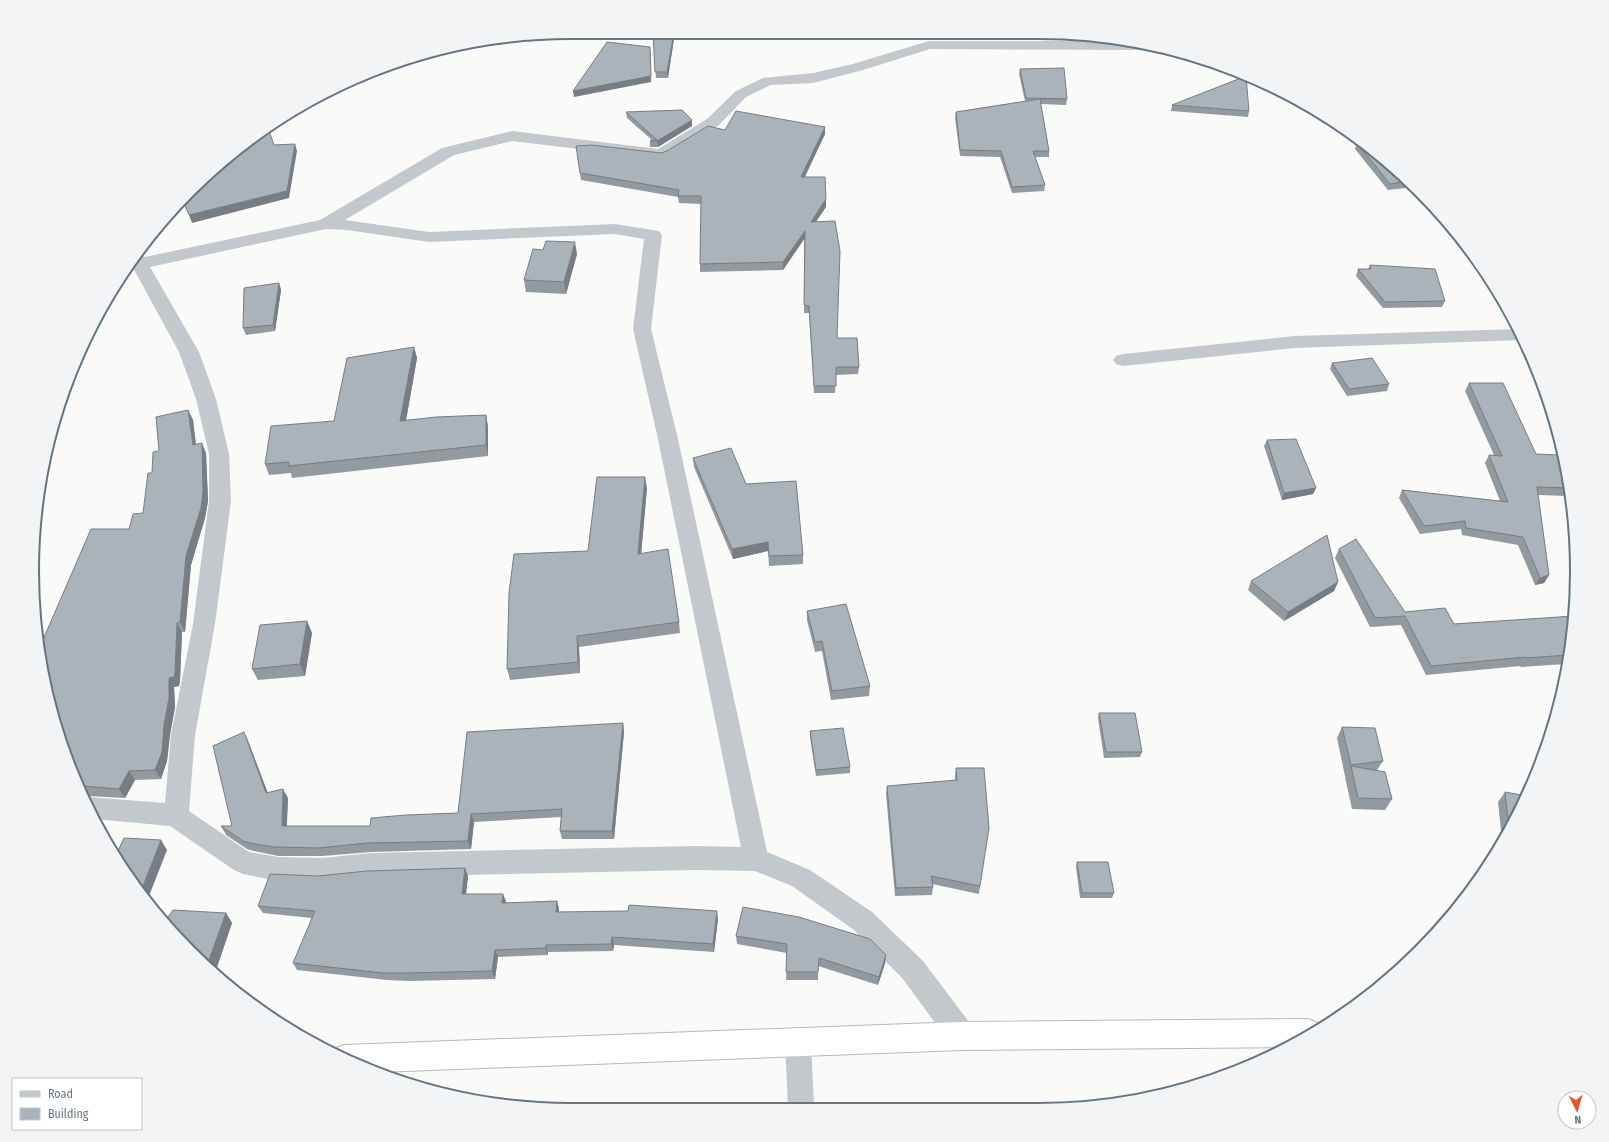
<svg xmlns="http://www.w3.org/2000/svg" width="1609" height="1142" font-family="'Fira Sans Condensed',sans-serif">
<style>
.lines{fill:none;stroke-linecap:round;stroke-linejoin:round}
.highway-casing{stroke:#b4b9bd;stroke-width:2}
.lane{fill:#c3c8cc;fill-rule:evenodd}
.street{fill:#c3c8cc;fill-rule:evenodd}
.highway{fill:#fff;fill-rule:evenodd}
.wall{fill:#929a9f}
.shaded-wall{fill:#777d82}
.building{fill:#aab3b9;stroke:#777d82}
.rim{fill:none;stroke:#657683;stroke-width:2}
</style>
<rect width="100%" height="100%" fill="#fafaf8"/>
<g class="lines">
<g class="highway-casing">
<path id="highway" d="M1308,1019L1318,1023L1319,1026L1288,1047L962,1050L379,1072L332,1054L334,1049L344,1045L962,1022Z"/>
</g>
<path class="lane" d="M798,1029L807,1033L811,1042L814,1107H788L785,1042L789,1033Z"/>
<path class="street" d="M929,41H1134L1143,42L1161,48L1155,50L930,49L863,70L813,83L771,85L746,97L719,125L667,157L661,159L512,141L454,155L345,220L429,232L615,224L659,231L662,235L651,329L678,439L767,852L810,870L872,912L923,961L972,1026L976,1036L972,1046L962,1050L952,1046L903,979L854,930L792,886L755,871L695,870L371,877L322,882L278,881L243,874L234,870L170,826L94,819L84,799L88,797L165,803L171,735L193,624L209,501V454L196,399L179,352L132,266L140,254L145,257L320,220L442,148L512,131L658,149L707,119L736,91L763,78L813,73L853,64ZM326,229L347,230L429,242L615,234L644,239L633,329L658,439L741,847L695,846L371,853L322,858L278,857L249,852L189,811L195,735L215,624L231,501L229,454L216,399L199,352L150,267Z
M1517,329L1522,340L1295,348L1123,366L1116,364L1113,360L1116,356L1123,354L1295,336Z"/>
<use href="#highway" class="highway"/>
</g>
<path class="wall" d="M653,32H675L668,78H656Z
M1020,69L1067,99L1066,105L1041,104L1049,151V157H1035L1045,185L1044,191L1012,193L1000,157L960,156L955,118L956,112L1025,101L1019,74Z
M1172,105L1249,111L1248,117L1171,111Z
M626,112L692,126L658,147H650V141L652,140L627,118Z
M825,127V134L805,177L826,207L816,221L837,338L859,367L858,374L836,375L835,393H814L809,313H804V238L783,270L700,272V264L701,204L679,203L678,197L581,180L576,146L661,153L725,130Z
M1357,143L1393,166L1414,187L1388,190L1355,149Z
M543,250L577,254L566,294L526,292L524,280Z
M1370,265L1445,301L1442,307L1383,308L1356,276L1358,269H1368Z
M279,283L281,290L275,331L246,335L243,328Z
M414,347L417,358L406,420L486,415L488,427V456L292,478L291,473L269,475L265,464L334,421Z
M1332,363L1389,384L1387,391L1347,396L1330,369Z
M1469,383L1536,454L1567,476L1570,491L1567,496L1538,495L1549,575L1544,583L1535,585L1518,545L1462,535L1461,529L1420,534L1399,498L1402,490L1500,501L1485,463L1489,455H1494L1465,391Z
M188,410L193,420L196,444L206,453L208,501L205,518L191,565L185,632H182L180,681L179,686L174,687L175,707L170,735L167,761L161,779L135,780L125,798L88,796L83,798L73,777L37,641L38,579L42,640L129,529L143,513L152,473L159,451Z
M1267,440L1316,488L1313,494L1282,500L1264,446Z
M693,458L746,484L803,555V564L769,566L768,551L733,559L694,467Z
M647,488L641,554L679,622L680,633L579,647L580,673L510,680L507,669Z
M1339,549L1405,612L1454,624L1574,616L1566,664L1521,667L1520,666L1426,675L1401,625L1370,627L1335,558Z
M1251,581L1338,582L1334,591L1284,621L1248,590Z
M807,611L870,686L869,696L831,700L822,651L815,652L807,620Z
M307,621L312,633L305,676L258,680L252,669Z
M1099,713L1142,752L1140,757L1104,758L1098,718Z
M623,723L624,732L614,839H562L560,831L561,817L474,822L471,849L371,852L322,856H278L254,851L247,849L226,835L221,826H232L244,732L248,741L267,792L288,798L287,826H370L458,813Z
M1342,727L1383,761L1377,770L1392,799L1385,810L1352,809L1345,777L1346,776H1345L1337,738Z
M810,731L850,767V773L816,776L810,737Z
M956,768L980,886L979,894L932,884L933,887L932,895L895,896L886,794L887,786L955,780V776Z
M1505,792L1521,810L1502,840L1498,802Z
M1077,862L1114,893L1112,898H1080L1076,867Z
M465,868L468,876L466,894L506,901V903L557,901L559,909V912L718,919L714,952L614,945L613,951L548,952V955L498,957L495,979L409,981L387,980L297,970L293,963L312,918L263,913L258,906L318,876Z
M226,913L232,923L216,970H212L166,926Z
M736,936L886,955L885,963L878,985L818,966V980H786L787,953L737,944Z"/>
<path class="shaded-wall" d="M674,32H675L668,78L667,72Z
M650,47L651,82L574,97L573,91Z
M692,120V126L658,147L657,141Z
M825,127V134L801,184V177Z
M295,144L297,151L289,198L192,223L189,215Z
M826,199V207L811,229V222Z
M805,231V238L783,270V262Z
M575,242L577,254L566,294L564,282Z
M279,283L281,290L275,331L273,325Z
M414,347L417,358L404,432L400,421Z
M188,410L193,420L197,455L193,445Z
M486,415L488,427V456L486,445Z
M202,443L206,453L208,501L205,518L191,565L185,632L180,622L186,556Z
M645,477L647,488L640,566L638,554Z
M1316,488L1313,494L1282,500L1284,493Z
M768,542V551L733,559L732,549Z
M1549,575L1544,583L1535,585L1540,578Z
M37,576L38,579L44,661L41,658L37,641Z
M1338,582L1334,591L1284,621L1288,612Z
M307,621L312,633L305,676L300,664Z
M177,623L182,632L180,681L179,686L174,687L175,707L170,735L167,761L161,779L155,770Z
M577,636L579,647L580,673L578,662Z
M623,723L624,732L614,839L612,831Z
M244,732L248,741L271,801L266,793Z
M129,771L135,780L125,798L119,789Z
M82,786L88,796L83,798L78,788Z
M283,789L288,798L286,834L282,826Z
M471,814L474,822L471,849L468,841Z
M161,840L167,850L147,901L141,891Z
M465,868L468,876L465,902L462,894Z
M503,894L506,901L505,911L502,903Z
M557,901L559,909L558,920L556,912Z
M717,911L718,919L714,952L713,944Z
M226,913L232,923L216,970L209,960Z
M612,937L614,945L613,951L611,944Z
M546,945L548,952V955L546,948Z
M495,950L498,957L495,979L492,971Z
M886,955L885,963L878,985L879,977Z"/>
<path class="building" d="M653,32H674L667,72H655Z
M607,42L650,47L651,76L573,91Z
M1064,68L1067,99L1026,98L1020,69Z
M1246,76L1249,111L1172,105Z
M1040,99L1049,151H1033L1045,185L1012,187L1001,151L960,150L956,112Z
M682,110L692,120L657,141H650L657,140L626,112Z
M736,111L825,127L801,177H825L826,199L811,222L835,221L840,251L837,338H857L859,367H836V386H814L809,306L804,305L805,231L783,262L700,264L701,196H678L679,190L580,173L576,146L591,145L661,153L667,151L708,126L725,130Z
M268,128L274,145L295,144L287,191L189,215L183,201L264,129Z
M1357,143H1362L1393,166L1409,181L1390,184Z
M546,241L575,242L564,282L524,280L533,249L543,250Z
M1370,265L1435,269L1445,301L1385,302L1358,269H1371Z
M279,283L273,325L243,328L244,288Z
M414,347L400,421L436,417L486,415V445L288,466L289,462L265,464L271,426L334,421L347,358Z
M1372,358L1389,384L1349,389L1332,363Z
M1469,383H1503L1536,454L1558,455L1567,476L1569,488L1537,487L1549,575L1540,578L1523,537L1466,528L1465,521L1424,526L1402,490L1508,502L1489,455L1502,456Z
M188,410L193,445L202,443L203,491L201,508L186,556L180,622L177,623L175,672L174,677L169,678V698L164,725L162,752L155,770L129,771L119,789L82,786L78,788L73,777L39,649L91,529H129L133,514L143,513L148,473H152L153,452L159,451L156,417Z
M1296,439L1316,488L1284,493L1267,440Z
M731,448L746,484L796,481L803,555L769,556L768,542L732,549L693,458Z
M597,477H645L638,554L668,549L679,622L577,636L578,662L507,669L509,593L514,554L588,551Z
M1327,535L1338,582L1288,612L1251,581Z
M1356,539L1405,612L1445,608L1454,624L1574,616L1568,655L1526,658V657L1431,666L1405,616L1375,618L1339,549Z
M846,604L870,686L832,691L822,641L815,642L807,611Z
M307,621L300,664L252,669L260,625Z
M1099,713H1135L1142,752H1106Z
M623,723L612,831H560L562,809L471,814L468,841L367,843L318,848L274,847L250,843L243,841L221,826H232L213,746L244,732L266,793L283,789L282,826H370L371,818L406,815L458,813L467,732Z
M1342,727L1375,728L1383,761L1351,765Z
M843,728L850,767L816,770L810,731Z
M1351,766L1385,772L1392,799L1358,798Z
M956,768H984L989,828L980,886L931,876L933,887L896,888L887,786L957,780Z
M1505,792L1527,796L1521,810L1509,829Z
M124,838L161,840L141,891L113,853H117Z
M1077,862H1108L1114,893H1082Z
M465,868L462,894H503L502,903L557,901L556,912L628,911L629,905L717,911L713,944L612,937L611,944L546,945V948L495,950L492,971L405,973H383L293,963L315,911L258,906L270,874L318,876L367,871Z
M743,907L799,917L870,939L886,955L879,977L819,958L818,972H786L787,944L736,936Z
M173,910L226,913L209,960H201L166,926L164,923Z"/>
<path d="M0 0H1609V1142H0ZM571 39H1038A532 532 0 0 1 1570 571V571A532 532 0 0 1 1038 1103H571A532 532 0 0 1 39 571V571A532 532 0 0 1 571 39Z" fill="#f3f4f5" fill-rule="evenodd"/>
<path class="rim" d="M571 39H1038A532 532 0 0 1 1570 571V571A532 532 0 0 1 1038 1103H571A532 532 0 0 1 39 571V571A532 532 0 0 1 571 39Z"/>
<rect x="12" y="1078" width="130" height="52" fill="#ffffff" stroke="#c1c8cd"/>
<rect x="20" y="1091" width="20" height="6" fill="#c3c8cc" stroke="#c1c8cd"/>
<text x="48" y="1098" font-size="12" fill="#657683">Road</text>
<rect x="20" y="1108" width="20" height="12" fill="#aab3b9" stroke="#c1c8cd"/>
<text x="48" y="1118" font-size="12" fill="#657683">Building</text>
<g transform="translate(1577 1110) rotate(175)"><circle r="19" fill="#ffffff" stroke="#c1c8cd"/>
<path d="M0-3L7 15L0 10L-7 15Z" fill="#e4572e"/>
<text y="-6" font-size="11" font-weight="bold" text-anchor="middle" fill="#657683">N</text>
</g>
</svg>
